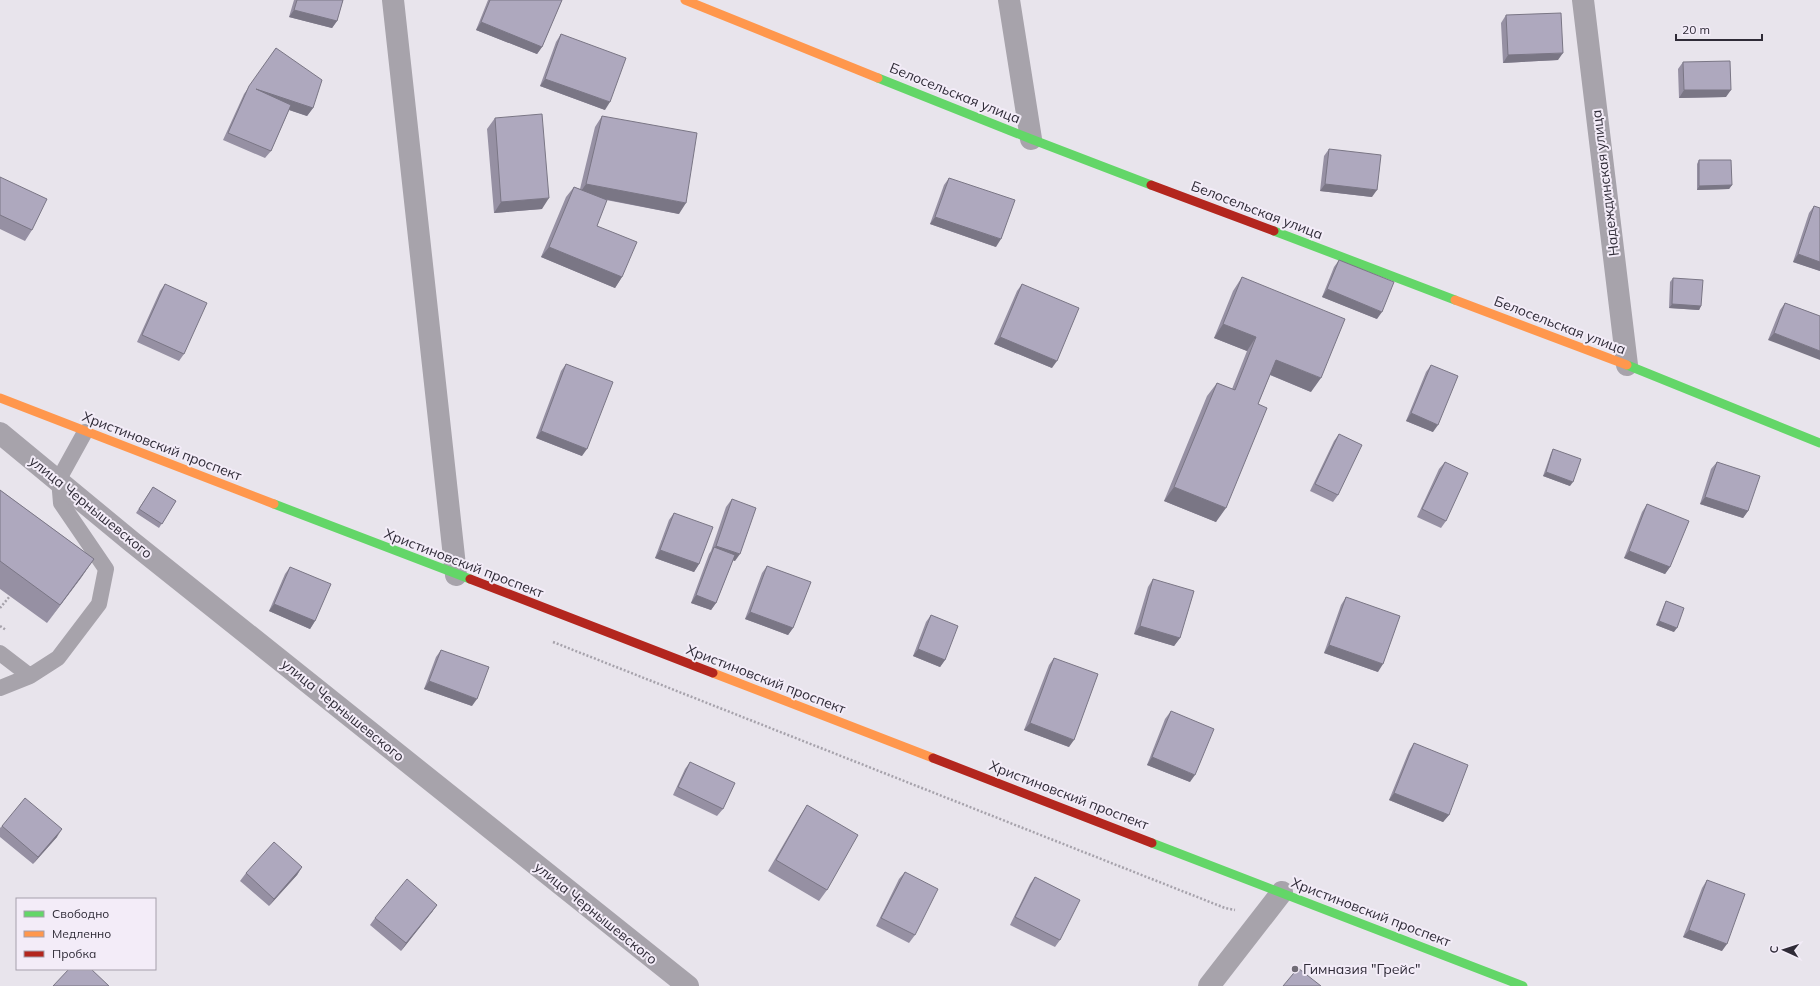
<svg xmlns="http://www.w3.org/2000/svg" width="1820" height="986" font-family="Mulish,sans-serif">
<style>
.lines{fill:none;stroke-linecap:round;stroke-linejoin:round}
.path{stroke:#a6a2ab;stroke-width:2.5;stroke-dasharray:2 2;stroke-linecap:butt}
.lane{stroke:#a7a3ab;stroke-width:16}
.street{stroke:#a7a3ab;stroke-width:22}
.fast{stroke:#63d668;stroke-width:9}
.slow{stroke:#ff974d;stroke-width:9}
.jam{stroke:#b3261e;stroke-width:9}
.wall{fill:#9690a3}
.shaded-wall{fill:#7a7685}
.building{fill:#aea8be;stroke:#7a7685}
.poi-dot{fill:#706c76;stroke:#f3ecf8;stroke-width:1.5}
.labels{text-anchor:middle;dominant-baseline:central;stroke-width:4;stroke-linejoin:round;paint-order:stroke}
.street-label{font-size:14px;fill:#2f2b37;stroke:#f3ecf8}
.poi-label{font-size:14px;fill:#2f2b37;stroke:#f3ecf8;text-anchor:start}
</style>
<rect width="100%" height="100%" fill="#e8e4ec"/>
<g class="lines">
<path class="path" d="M0,608L10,596
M0,626L6,630
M553,642L1225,908L1235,910"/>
<path class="lane" d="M0,653L30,676L58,658L99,604L106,569L61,503L59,479L85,432
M0,688L30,676"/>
<path class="street" d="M393,0L456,575
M1009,0L1031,139
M1583,0L1627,365
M0,433L132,542L688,986
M1209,986L1282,892"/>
<path class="fast" d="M878,78L1031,139L1151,185
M1274,231L1455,300
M1627,365L1820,443
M274,504L470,579
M1152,843L1523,986"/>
<path class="slow" d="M685,0L878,78
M1455,300L1627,365
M0,398L274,504
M713,673L933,758"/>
<path class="jam" d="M1151,185L1274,231
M470,579L713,673
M933,758L1152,843"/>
</g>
<path class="wall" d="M294,0H343L337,21L332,28L289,17Z
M488,0H562L542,47L537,54L476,30Z
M1506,15L1558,60L1503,63L1501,23Z
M561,34L605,110L540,86L556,42Z
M276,48L313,108L307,116L289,110L271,151L265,158L223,140L244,94Z
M1683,62L1726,97L1679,98L1678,69Z
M602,116L679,214L606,200L597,226L622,277L615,288L541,257L566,197L574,187L580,189L595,127Z
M495,118L542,209L494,213L487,129Z
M1329,149L1372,197L1320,191L1324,156Z
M1699,160L1732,185L1729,189L1697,190V164Z
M0,177L32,230L25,241L0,229Z
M949,178L996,247L930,224L944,185Z
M1814,206L1820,271L1793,262L1809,213Z
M1339,260L1377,319L1322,297L1334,267Z
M1242,277L1311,392L1270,375L1258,404L1216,522L1164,501L1207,396L1217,383L1232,389L1247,351L1214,338L1233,291Z
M1673,278L1701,306L1699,310L1669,308L1670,282Z
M165,284L184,354L179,361L137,342L160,291Z
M1022,284L1052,368L994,344L1017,291Z
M1785,303L1820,316L1768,340L1780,310Z
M566,364L582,456L536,438L561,371Z
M1431,365L1433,432L1406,421L1426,372Z
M1339,434L1338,495L1333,502L1310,491L1334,441Z
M1553,449L1570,486L1543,476L1551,453Z
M1445,462L1446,521L1441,528L1417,517L1439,469Z
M1717,462L1748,511L1743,518L1700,504L1711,469Z
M153,487L176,501L159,528L136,513Z
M0,490L94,559L47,623L0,589Z
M732,499L735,561L733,560L716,603L711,610L691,603L709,554L711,551L726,507Z
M1647,504L1670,567L1665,574L1624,558L1642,512Z
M674,513L699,564L694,572L655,558L669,520Z
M767,566L793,628L788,635L745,619L762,573Z
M290,567L315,621L310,629L269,611L285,574Z
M1153,579L1180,638L1174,646L1134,634L1148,587Z
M1346,597L1378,672L1324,653L1341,605Z
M1666,601L1674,632L1656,625L1664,605Z
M931,615L945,660L940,667L913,656L926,622Z
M441,650L472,706L424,689L436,657Z
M1054,658L1069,747L1024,730L1049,665Z
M1171,711L1190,782L1147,765L1165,719Z
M1414,743L1449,815L1443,822L1389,800L1409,751Z
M690,762L723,809L717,816L673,795L685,769Z
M807,805L827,890L819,901L768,871L800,816Z
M2,826L57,837L33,864L0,837V828Z
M302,867L297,875L269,906L240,881L246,873Z
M905,872L915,935L909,943L876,926L899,879Z
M1035,877L1060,940L1055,947L1010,925L1030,884Z
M1707,880L1722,951L1683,937L1702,888Z
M437,905L432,912L401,951L370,925L375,918Z"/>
<path class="shaded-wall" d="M294,10L337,21L332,28L289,17Z
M481,22L542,47L537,54L476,30Z
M1563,53L1558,60L1503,63L1508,55Z
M545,79L610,102L605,110L540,86Z
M256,89L313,108L307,116L251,97Z
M1684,90H1731L1726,97L1679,98Z
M586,184L686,203L679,214L579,194Z
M1325,184L1377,190L1372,197L1320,191Z
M1732,185L1729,189L1697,190L1699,186Z
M549,198L542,209L494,213L501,202Z
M935,217L1001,239L996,247L930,224Z
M549,247L622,277L615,288L541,257Z
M1798,254L1820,262V271L1793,262Z
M1327,289L1382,312L1377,319L1322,297Z
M1672,304L1701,306L1699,310L1669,308Z
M1223,324L1256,337L1247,351L1214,338Z
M1774,333L1820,351V360L1768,340Z
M1000,337L1057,361L1052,368L994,344Z
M1276,360L1321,378L1311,392L1266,373Z
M1411,413L1438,425L1433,432L1406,421Z
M541,431L587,449L582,456L536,438Z
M1546,472L1573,482L1570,486L1543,476Z
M1174,487L1226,508L1216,522L1164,501Z
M1705,497L1748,511L1743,518L1700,504Z
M716,546L740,554L735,561L712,553L713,549Z
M660,550L699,564L694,572L655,558Z
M1629,551L1670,567L1665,574L1624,558Z
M94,559L81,578L47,623L60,605Z
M696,595L716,603L711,610L691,603Z
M274,604L315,621L310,629L269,611Z
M750,612L793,628L788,635L745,619Z
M1659,621L1677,628L1674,632L1656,625Z
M1140,626L1180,638L1174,646L1134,634Z
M1329,645L1383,664L1378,672L1324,653Z
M918,649L945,660L940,667L913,656Z
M429,681L477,699L472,706L424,689Z
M1030,723L1074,740L1069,747L1024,730Z
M1152,757L1195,775L1190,782L1147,765Z
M1394,793L1449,815L1443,822L1389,800Z
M62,829L57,837L33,864L38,857Z
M302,867L297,875L269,906L274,899Z
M437,905L432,912L401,951L406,943Z
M1689,930L1727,944L1722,951L1683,937Z"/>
<path class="building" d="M297,0H343L337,21L294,10Z
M490,0H562L542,47L481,22Z
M1561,13L1563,53L1508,55L1506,15Z
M561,34L626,58L610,102L545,79Z
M276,48L322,80L313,108L256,89L291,105L271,151L228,133L249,86Z
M1730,61L1731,90H1684L1683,62Z
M542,114L549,198L501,202L495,118Z
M602,116L697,133L686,203L586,184Z
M1329,149L1381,155L1377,190L1325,184Z
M1699,160H1731L1732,185L1699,186Z
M0,177L47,199L32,230L0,215Z
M949,178L1015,200L1001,239L935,217Z
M574,187L607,200L597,226L637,242L622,277L549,247Z
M1814,206L1820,208V262L1798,254Z
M1339,260L1394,282L1382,312L1327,289Z
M1242,277L1345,319L1321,378L1276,360L1258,404L1267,408L1226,508L1174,487L1217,383L1235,390L1256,337L1223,324Z
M1673,278L1703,280L1701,306L1672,304Z
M165,284L207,303L184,354L142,335Z
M1022,284L1079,308L1057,361L1000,337Z
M1785,303L1820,316V351L1774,333Z
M566,364L613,382L587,449L541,431Z
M1431,365L1458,376L1438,425L1411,413Z
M1339,434L1362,445L1338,495L1315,484Z
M1553,449L1581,459L1573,482L1546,472Z
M1445,462L1468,473L1446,521L1422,509Z
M1717,462L1760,476L1748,511L1705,497Z
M153,487L176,501L162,524L139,509Z
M0,490L94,559L60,605L0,561Z
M732,499L756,508L740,554L716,546Z
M1647,504L1689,521L1670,567L1629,551Z
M674,513L713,527L699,564L660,550Z
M714,547L735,555L716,603L696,595Z
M767,566L811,582L793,628L750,612Z
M290,567L331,584L315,621L274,604Z
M1153,579L1194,591L1180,638L1140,626Z
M1346,597L1400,616L1383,664L1329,645Z
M1666,601L1684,608L1677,628L1659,621Z
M931,615L958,626L945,660L918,649Z
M441,650L489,667L477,699L429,681Z
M1054,658L1098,674L1074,740L1030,723Z
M1171,711L1214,729L1195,775L1152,757Z
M1414,743L1468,765L1449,815L1394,793Z
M690,762L735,783L723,809L678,787Z
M25,798L62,829L38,857L2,826Z
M807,805L858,835L827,890L776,860Z
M274,842L302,867L274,899L246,873Z
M905,872L938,889L915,935L881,918Z
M1035,877L1080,900L1060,940L1015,917Z
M407,879L437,905L406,943L375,918Z
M1707,880L1745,894L1727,944L1689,930Z
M1298,968L1321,986H1283Z
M69,969H91L109,986H53Z"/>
<circle class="poi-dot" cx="1295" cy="969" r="4"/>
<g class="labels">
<g class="street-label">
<text transform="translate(955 93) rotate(22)">Белосельская улица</text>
<text transform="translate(1605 183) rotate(-97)">Надеждинская улица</text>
<text transform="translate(1257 210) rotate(21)">Белосельская улица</text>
<text transform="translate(1560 325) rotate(21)">Белосельская улица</text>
<text transform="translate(162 446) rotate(21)">Христиновский проспект</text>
<text transform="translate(91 507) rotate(39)">улица Чернышевского</text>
<text transform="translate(464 563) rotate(21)">Христиновский проспект</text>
<text transform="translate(766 679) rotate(21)">Христиновский проспект</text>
<text transform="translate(343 710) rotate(39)">улица Чернышевского</text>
<text transform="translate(1069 795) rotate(21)">Христиновский проспект</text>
<text transform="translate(1371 912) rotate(21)">Христиновский проспект</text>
<text transform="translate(596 913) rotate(39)">улица Чернышевского</text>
</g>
<g class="poi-label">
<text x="1303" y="969">Гимназия "Грейс"</text>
</g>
</g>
<rect x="16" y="898" width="140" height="72" fill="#f3ecf8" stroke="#a59fab"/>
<rect x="24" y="911" width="20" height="6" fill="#63d668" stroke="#a59fab"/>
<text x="52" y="918" font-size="12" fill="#2f2b37">Свободно</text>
<rect x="24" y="931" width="20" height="6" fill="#ff974d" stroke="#a59fab"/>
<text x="52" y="938" font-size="12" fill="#2f2b37">Медленно</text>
<rect x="24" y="951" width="20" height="6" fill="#b3261e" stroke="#a59fab"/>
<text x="52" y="958" font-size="12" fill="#2f2b37">Пробка</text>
<g transform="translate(1784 950) rotate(273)" stroke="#f3ecf8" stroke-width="3" paint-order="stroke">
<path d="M0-3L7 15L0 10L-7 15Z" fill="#2f2b37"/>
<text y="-6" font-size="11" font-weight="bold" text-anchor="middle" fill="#2f2b37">С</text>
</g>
<path d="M1676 34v6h86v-6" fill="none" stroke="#2f2b37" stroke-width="2"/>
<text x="1682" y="34" font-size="12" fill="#2f2b37" stroke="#f3ecf8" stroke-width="3" paint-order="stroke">20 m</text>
</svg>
